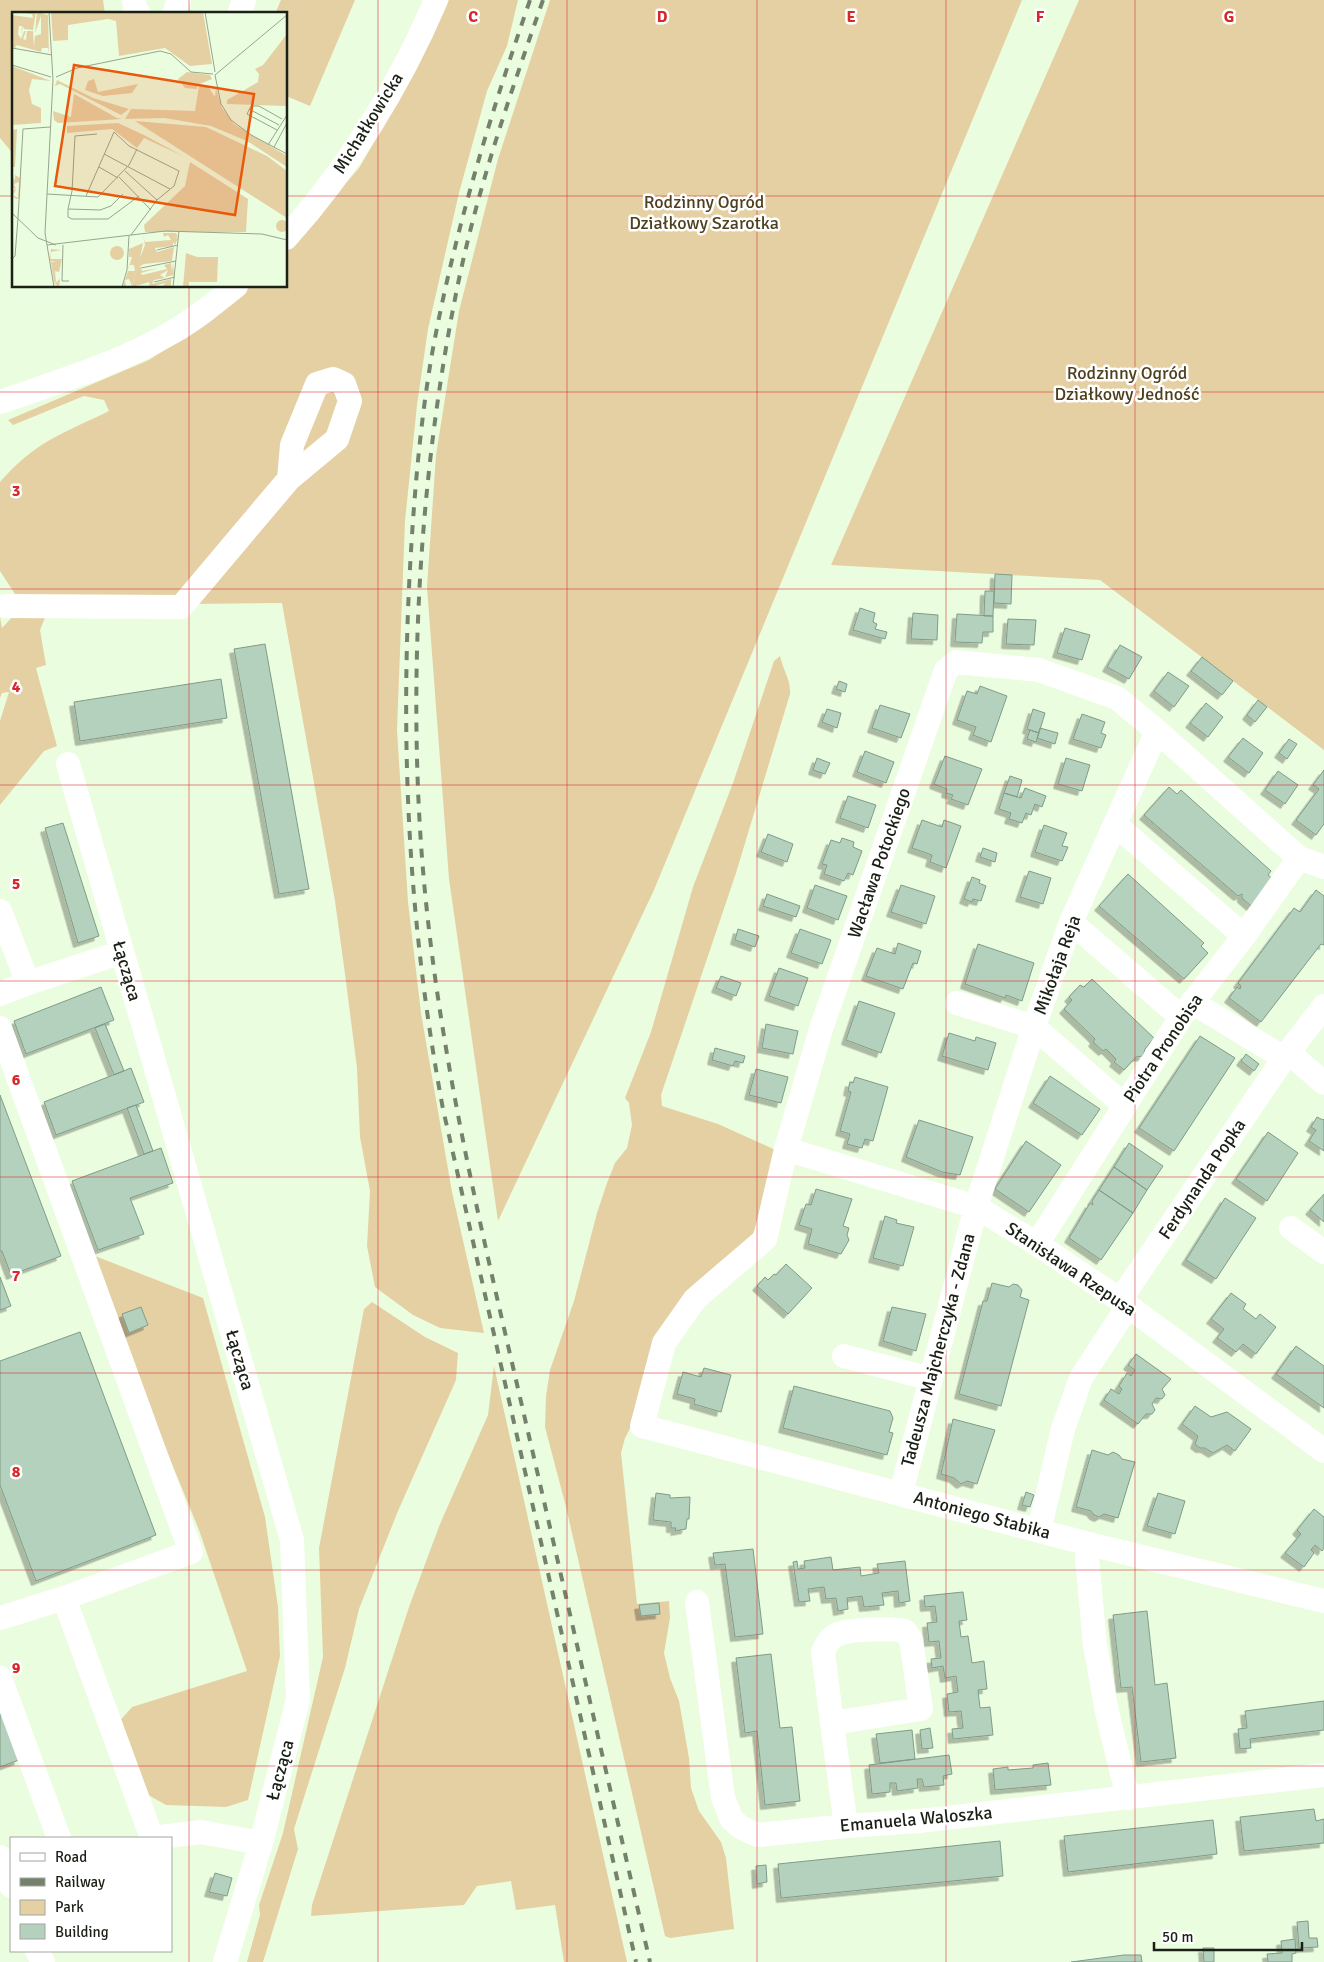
<svg xmlns="http://www.w3.org/2000/svg" width="1324" height="1962" font-family="Signika,sans-serif">
<style>
.green{fill:#e5d0a4}
.building{fill:#b3d1bc;stroke:#7f9c88;filter:url(#shadow)}
.lines{fill:none;stroke-linecap:round;stroke-linejoin:round}
.minor{stroke:#fff;stroke-width:24}
.rail{stroke:#75816d;stroke-width:4;stroke-dasharray:9 9;stroke-linecap:butt}
.grid{fill:none;stroke:#d62828;stroke-width:1;stroke-opacity:0.55}
.labels{text-anchor:middle;dominant-baseline:central;stroke-width:5;stroke-linejoin:round;paint-order:stroke}
.street-label{font-size:18px;fill:#1a2015;stroke:#fff}
.park-label{font-size:18px;fill:#4e401e;stroke:#fff}
.inset-road{fill:none;stroke:#97a58e;stroke-width:1}
.view{fill:#e8590c;fill-opacity:0.15;stroke:#e8590c;stroke-width:2.5}
.inset-edge{fill:none;stroke:#1a2015;stroke-width:2.5}
.grid-label{font-size:16px;text-anchor:middle;font-weight:bold;fill:#d62828;stroke:#fff;stroke-width:5;stroke-linejoin:round;paint-order:stroke}
</style>
<defs>
<filter id="shadow"><feDropShadow dx="-4.5" dy="4.5" stdDeviation="0" flood-color="#0004"/></filter>
</defs>
<rect width="100%" height="100%" fill="#ebfddf"/>
<path class="green" d="M0,0H103L105,14H14V155L0,138Z
M281,0H355L310,106L286,96V14H275Z
M449,0H518L507,46L487,91L459,193L428,329L417,405L405,521L397,730L408,902L421,1013L452,1192L484,1333L440,1328L413,1315L375,1287L367,1246L370,1191L360,1137L357,1068L345,974L335,901L282,603L191,604L17,597L0,571V482C36,441 62,434 109,411L104,400L84,396L13,425L8,420L149,360L214,318L251,286H286V252L359,168L410,81Z
M550,0H1022L654,890L498,1221L449,879L427,587L436,455L459,311L498,159Z
M1079,0H1324V750L1100,580L831,565Z
M16,613L46,615L40,630L46,665L36,668L57,746L44,751L0,805V721L9,692L2,693L0,698V617L2,628Z
M780,656C783,670 791,680 790,694L736,873L661,1095L662,1106L718,1124L780,1152L753,1234L709,1277L625,1438L621,1453L637,1604L669,1601L670,1618L664,1653L670,1678L679,1701L689,1758L691,1788L699,1811L721,1842L726,1858L734,1929L670,1938L665,1936L566,1507L545,1427L546,1396L550,1370L574,1301L597,1213L607,1183L615,1163L627,1148L632,1125L629,1103L625,1098L651,1032L693,887L733,783L774,661Z
M95,1256L203,1298L265,1517L278,1607L280,1656L248,1800L226,1807L166,1805L143,1792L117,1724L132,1707L247,1671L199,1530L127,1354Z
M372,1302L425,1337L458,1353L456,1380L398,1511L359,1609L345,1668L294,1829L298,1849L263,1962H247L260,1915L259,1905L283,1833L323,1657L319,1548L364,1309Z
M494,1366L627,1962H564L555,1905L516,1910L511,1881L477,1886L464,1905L311,1916L312,1905L409,1607L440,1524L488,1415Z"/>
<path class="building" d="M995,574L1012,575L1011,604L994,603Z
M985,591H994L993,616H984Z
M860,608L875,613L873,622L877,624L875,629L887,632L885,639L853,630Z
M913,613L938,615L937,640L911,639Z
M957,614L993,616V632H983L982,643L955,642Z
M1008,619L1036,620L1034,645L1006,644Z
M1065,628L1090,635L1082,660L1057,653Z
M265,644L309,889L279,894L234,649Z
M1120,645L1142,657L1129,679L1107,667Z
M1202,657L1233,681L1222,695L1191,671Z
M1168,672L1189,686L1174,707L1154,691Z
M221,679L227,718L80,741L74,702Z
M839,681L847,684L845,692L836,689Z
M980,686L1007,696L991,742L973,735L976,727L957,720L967,691L977,694Z
M1258,700L1267,707L1255,722L1247,715Z
M1206,703L1223,717L1208,737L1190,723Z
M880,705L910,714L901,738L872,728Z
M827,709L841,713L837,728L822,722Z
M1033,709L1045,713L1039,733L1027,729Z
M1082,714L1105,722L1101,733L1106,735L1101,748L1073,739Z
M1040,728L1058,733L1055,744L1037,738Z
M1030,730L1039,733L1036,742L1027,739Z
M1243,738L1263,753L1249,773L1228,757Z
M1289,739L1297,744L1287,759L1279,753Z
M865,751L894,762L886,783L857,772Z
M945,756L982,769L968,805L951,799L953,795L946,793L947,789L934,784Z
M817,758L830,763L825,774L813,770Z
M1066,758L1090,765L1082,791L1058,784Z
M1324,770V824L1316,835L1296,820L1319,789L1313,785Z
M1278,771L1298,785L1285,804L1265,790Z
M1010,776L1022,780L1017,797L1004,793Z
M1169,787L1177,794L1181,790L1271,871L1268,875L1274,880L1251,906L1242,898V894L1238,896L1144,815Z
M1025,788L1046,796L1042,807L1035,804L1031,815L1026,813L1022,823L1009,819L1011,813L999,809L1004,793L1021,798Z
M848,796L876,805L868,828L840,818Z
M922,820L942,827L944,820L961,826L946,868L930,862L932,855L912,848Z
M63,823L99,936L78,943L45,828Z
M1044,825L1067,833L1062,846L1068,847L1062,861L1035,852Z
M768,834L793,844L787,862L761,852Z
M842,838L854,842L853,847L862,851L853,875L848,873L844,881L824,874L827,865L822,864L831,840L840,843Z
M983,848L997,853L995,862L980,857Z
M1029,871L1051,878L1043,904L1020,897Z
M1128,874L1204,943L1201,946L1208,953L1184,979L1099,906Z
M972,877L980,880L979,883L986,886L981,901L973,899L972,902L964,899Z
M815,885L847,896L838,920L807,908Z
M901,885L935,896L926,924L891,912Z
M1316,890L1324,896V945L1321,944L1261,1022L1229,998L1237,987L1240,989L1241,986L1238,983L1294,908L1300,912Z
M767,894L800,906L796,917L763,906Z
M738,929L759,936L755,947L735,940Z
M800,929L831,940L822,964L791,953Z
M898,943L921,951L917,964L913,963L903,989L866,976L877,948L895,954Z
M978,944L1034,963L1022,1001L1006,995L1005,998L965,984Z
M779,968L808,978L798,1006L769,996Z
M721,976L741,983L736,996L716,988Z
M1092,979L1154,1038L1145,1049L1143,1056L1136,1057L1124,1070L1114,1062L1116,1059L1106,1049L1103,1051L1093,1042L1095,1039L1064,1009L1072,1000L1069,997L1080,985L1084,987Z
M101,987L114,1020L26,1054L14,1021Z
M859,1001L895,1013L881,1053L846,1040Z
M105,1024L124,1071L114,1075L95,1028Z
M766,1024L798,1031L793,1054L762,1048Z
M949,1033L975,1041L976,1037L996,1043L988,1070L942,1056Z
M1200,1036L1235,1058L1174,1151L1139,1128Z
M715,1048L745,1056L743,1063L735,1061L733,1066L712,1060Z
M1246,1054L1259,1064L1254,1071L1241,1061Z
M131,1068L144,1102L56,1135L44,1102Z
M756,1069L788,1077L781,1103L749,1095Z
M1050,1076L1100,1109L1082,1135L1033,1103Z
M855,1077L888,1087L873,1141L865,1139L862,1148L847,1144L850,1134L840,1131L851,1092L848,1091L850,1082L853,1083Z
M0,1095L61,1256L11,1275L2,1251H0Z
M136,1105L153,1151L144,1154L127,1108Z
M1317,1117L1323,1120L1324,1119V1151L1309,1141L1316,1130L1311,1127Z
M919,1120L973,1137L960,1175L942,1172L906,1157Z
M1268,1132L1298,1153L1267,1201L1236,1179Z
M1026,1141L1061,1165L1029,1212L995,1189Z
M1129,1143L1163,1166L1147,1190L1114,1167Z
M161,1148L173,1183L130,1198L144,1234L98,1250L72,1181Z
M1114,1167L1147,1190L1133,1213L1099,1190Z
M816,1189L852,1199L843,1226L849,1228L847,1235L849,1240L841,1254L808,1244L812,1229L799,1225L806,1204L811,1205Z
M1099,1190L1133,1213L1101,1260L1069,1238L1090,1203L1093,1205L1092,1201Z
M1324,1194V1222L1310,1210Z
M1225,1198L1256,1218L1216,1279L1186,1260Z
M885,1216L897,1220L896,1223L914,1227L903,1266L873,1258Z
M786,1264L812,1288L788,1314L757,1286L765,1277L768,1280L774,1274L776,1275Z
M0,1277L11,1306L0,1310Z
M992,1283L1009,1287L1013,1284L1018,1285L1022,1290L1020,1297L1029,1300L1001,1406L959,1394L983,1301H987Z
M1231,1293L1246,1304L1243,1309L1256,1319L1260,1314L1276,1327L1256,1354L1243,1344L1236,1352L1217,1338L1224,1329L1211,1319Z
M141,1307L148,1325L129,1333L122,1314Z
M892,1307L926,1314L916,1351L883,1341Z
M80,1332L156,1535L36,1581L0,1485V1361Z
M1296,1346L1324,1366V1408L1276,1374Z
M1136,1354L1171,1379L1162,1389L1165,1395L1162,1399L1156,1398L1152,1404L1155,1410L1152,1414H1146L1138,1424L1104,1400L1111,1389L1119,1394L1122,1389L1119,1386L1127,1373L1131,1376L1135,1370L1128,1365Z
M704,1368L731,1375L721,1412L694,1404L695,1399L677,1394L683,1372L701,1377Z
M794,1386L890,1411L893,1418L889,1432L893,1433L887,1455L783,1428Z
M1195,1406L1211,1417L1227,1412L1251,1429L1235,1451L1227,1445L1213,1453L1205,1448H1200L1195,1444L1198,1436L1182,1424Z
M953,1419L995,1430L977,1484L967,1481L961,1484L954,1478L941,1474Z
M1092,1450L1108,1455L1113,1452L1119,1455L1122,1459L1135,1462L1118,1518L1104,1514L1099,1517L1094,1515L1091,1511L1076,1507Z
M1026,1492L1034,1495L1030,1507L1022,1505Z
M656,1493L670,1495V1498L690,1497L689,1519H687L686,1529L675,1531L676,1528H671V1522L653,1520Z
M1158,1493L1185,1501L1175,1534L1147,1526Z
M1314,1509L1324,1517V1548L1322,1551L1315,1545L1311,1550L1314,1553L1304,1567L1285,1553L1301,1534L1297,1530Z
M753,1549L763,1634L735,1637L725,1564L715,1565L713,1553Z
M831,1557L833,1570L860,1567L861,1576L879,1573L877,1564L905,1561L910,1601L899,1603L898,1591L882,1593L884,1605L864,1607L862,1596L847,1598L848,1609L838,1611L836,1598L826,1599L824,1587L808,1589L810,1601L799,1602L793,1562L797,1561L798,1569L805,1568L804,1561Z
M963,1592L967,1620L959,1621L961,1637L968,1636L972,1663L984,1661L987,1689L978,1690L980,1708L990,1707L993,1735L953,1739L952,1729L963,1728L961,1711L949,1712L947,1694L958,1692L956,1676L945,1678L943,1666L932,1668L931,1659L941,1658L939,1641L929,1642L927,1623L937,1622L935,1606L925,1607L924,1596Z
M659,1603L660,1614L641,1616L639,1605Z
M1147,1611L1155,1685L1167,1683L1176,1758L1141,1762L1132,1687L1121,1688L1113,1615Z
M771,1654L780,1728L792,1727L800,1801L765,1805L757,1731L745,1733L736,1658Z
M1324,1701V1730L1250,1739L1251,1748L1240,1749L1238,1729L1247,1728L1245,1711Z
M0,1711L19,1760L0,1767Z
M930,1728L933,1748L922,1749L920,1730Z
M912,1730L915,1759L880,1763L876,1734Z
M949,1755L952,1774L943,1776L944,1785L924,1787L922,1779H917L918,1788L897,1791L896,1783H890V1792L872,1794L869,1765Z
M1048,1763L1051,1785L995,1790L993,1769L1008,1767V1770L1033,1768V1765Z
M1314,1809L1316,1821L1324,1819V1843L1244,1851L1240,1817Z
M1213,1820L1217,1854L1068,1872L1064,1836Z
M1000,1841L1003,1876L781,1898L778,1864Z
M766,1865L767,1882L757,1884L756,1866Z
M215,1873L232,1878L227,1896L209,1892Z
M1308,1921L1309,1938H1317L1318,1947L1299,1948L1297,1922Z
M1295,1939L1296,1953L1292,1954V1962H1268L1267,1954L1282,1953L1281,1941Z
M1203,1948H1214V1962H1204Z
M1124,1955H1141L1142,1962H1071Z"/>
<g class="lines">
<path class="minor" d="M134,0L136,13L139,14
M174,14L179,0
M239,14L244,0
M286,238C348,169 400,85 436,0
M0,402C57,382 118,364 171,333C194,320 215,303 236,286
M5,606L181,607L289,479L337,439L350,401L344,384L333,379L317,384L292,445L289,479
M68,764L292,1540L298,1700L261,1843L225,1962
M1116,825L1244,936
M1324,867L1299,858L1157,731L1117,698L1039,670L956,662L946,670L821,1029L786,1149L765,1239L695,1299L664,1343L642,1426L1089,1544L1324,1601
M0,911L28,983L122,952
M1071,922L1181,1017
M0,994L28,983
M1192,1002L1284,1058
M957,1003L1034,1027L1124,1105
M0,1028L191,1552L64,1598
M1288,1052L1324,1083
M786,1149L976,1207L1037,1244L1120,1300L1324,1451
M1291,1228L1324,1252
M1037,1244L1181,1017L1244,936L1299,858
M1120,1300L1284,1058L1324,1006
M844,1356L931,1379
M901,1493L976,1207L1034,1027L1071,922L1157,731
M1039,1531L1063,1429L1081,1378L1128,1306
M1089,1544L1087,1558L1095,1645L1107,1712L1128,1798
M697,1602L723,1798L732,1820L742,1828L758,1835L846,1826L919,1821L1324,1775
M0,1618L64,1598L152,1838
M0,1678L59,1838
M832,1723L823,1652C826,1645 830,1637 838,1634C852,1629 890,1628 905,1631L911,1640L921,1709L832,1723L846,1826
M152,1838L201,1832L261,1843
M0,1857L11,1886
M37,1951L43,1962"/>
<path class="rail" d="M530,0C490,116 454,233 432,354C420,424 414,497 410,568C400,752 409,927 443,1109L636,1962
M543,0C511,92 479,184 459,279C420,466 407,679 423,870C438,1048 479,1220 519,1393C563,1583 606,1772 650,1962"/>
</g>
<path class="grid" d="M189,0V14M378,0V1962M567,0V1962M757,0V1962M946,0V1962M1135,0V1962M0,196H14M286,196H1324M189,286V1962M0,392H1324M0,589H1324M0,785H1324M0,981H1324M0,1177H1324M0,1373H1324M0,1570H1324M0,1766H1324"/>
<g class="labels">
<g class="street-label">
<text transform="translate(368 123) rotate(-58)">Michałkowicka</text>
<text transform="translate(879 863) rotate(-71)">Wacława Potockiego</text>
<text transform="translate(1057 965) rotate(-70)">Mikołaja Reja</text>
<text transform="translate(127 971) rotate(74)">Łącząca</text>
<text transform="translate(1163 1048) rotate(-56)">Piotra Pronobisa</text>
<text transform="translate(1202 1179) rotate(-56)">Ferdynanda Popka</text>
<text transform="translate(1071 1269) rotate(34)">Stanisława Rzepusa</text>
<text transform="translate(938 1350) rotate(-75)">Tadeusza Majcherczyka - Zdana</text>
<text transform="translate(240 1360) rotate(74)">Łącząca</text>
<text transform="translate(982 1515) rotate(15)">Antoniego Stabika</text>
<text transform="translate(280 1770) rotate(-75)">Łącząca</text>
<text transform="translate(916 1819) rotate(-5)">Emanuela Waloszka</text>
</g>
<g class="park-label">
<text x="704" y="202">Rodzinny Ogród<tspan x="704" dy="21">Działkowy Szarotka</tspan></text>
<text x="1127" y="373">Rodzinny Ogród<tspan x="1127" dy="21">Działkowy Jedność</tspan></text>
</g>
</g>
<g transform="translate(12 12)">
<rect width="275" height="275" fill="#ebfddf"/>
<path d="M5,0H24L21,18L12,17L11,14L9,22L10,14H7L6,22L9,27L12,19H14L11,27L14,28L15,19H21L22,35L23,24L29,22V4L23,21L25,0L36,3L37,42L36,36H30L29,40L5,33L3,36L0,35V3L21,6L20,2ZM39,0H191L200,52L178,54L153,36L107,44L104,9L96,7L56,13V28L41,29ZM275,22V94L215,92V88L246,70L247,62L243,57L251,53ZM0,54L39,69L20,67L17,78L20,92L29,96V111L0,113ZM175,60L198,63L200,67L185,73V77L173,76L166,67ZM82,67L86,80L126,72L120,81L91,84L73,78L76,69ZM45,68L81,86L117,97L109,103L48,72L43,74ZM195,73L203,85L204,76L210,96L222,112L275,144V155L235,129L199,114L153,106L113,107L119,97L183,99L187,74ZM62,82L105,106L110,107L46,111L42,108L41,99L59,105ZM123,109L194,115L255,144L275,159V206ZM106,111L132,123L171,144L132,126L125,136L100,117L55,121V114ZM5,117L3,155H9L8,186L4,187L0,184L1,177L4,178L1,183L6,186L7,170L2,172L4,177L0,176V164L3,168V163L8,166V155H0V118ZM178,150L236,187L234,220H133L132,213L173,174ZM264 214a6 6 0 1 1 12 0a6 6 0 1 1-12 0ZM151,221H164L166,225H162L166,226L163,233L161,230V234L143,236L145,240L162,235L160,249L132,252L128,254L130,259L146,256L129,261L130,263L155,257L152,253L159,251L160,260L161,250L162,263L153,265L156,258L148,263L153,266L142,268L140,272L159,267V275H150L153,271L138,275L137,270L120,275L127,248L120,274L117,267L113,268L114,274H111L116,259H123L122,253H117L116,258L120,245H117V237L131,231L128,246L133,233L131,223L133,230L159,228L156,223L152,225ZM98 241a7 7 0 1 1 14 0a7 7 0 1 1-14 0ZM39,237L49,238L39,240V247H50L47,260L43,259L44,270L48,267L47,275L42,271H45L42,270L39,250L44,249H38ZM174,241L185,245H206L205,270H177V275H171Z" fill="#e5d0a4"/>
<path class="inset-road" d="M37,0L41,68L33,221L42,275M193,0L203,60M0,36L40,43M0,53L39,65M203,63L209,92L219,108L239,123L275,142M203,63L275,3M44,65L65,56L148,39L159,42L179,60L201,62M237,97L267,113M265,118L235,102L239,94H247L270,107M85,122L63,124L60,179L56,197L88,198L99,194L111,182M256,133L275,103M262,135L275,111M92,142L158,177M87,155L106,166M113,159L145,188M107,165L139,198M35,182L86,185L117,153L125,137M74,184L102,120L117,134L167,159L162,174L145,188L119,223M56,197V205L60,207H96L127,184M0,201L26,226L44,233M6,206L11,117L38,115M35,233L153,219L250,222L275,228M51,233L50,269H57M145,238L166,233M0,247L3,244L6,206M129,256L164,249M142,270L163,265M110,275L115,258L117,224M161,275L167,219"/>
<path class="view" d="M62,53L242,82L223,203L43,174Z"/>
<rect width="275" height="275" class="inset-edge"/>
</g>
<g class="grid-label">
<text x="473" y="22">C</text>
<text x="662" y="22">D</text>
<text x="851" y="22">E</text>
<text x="1040" y="22">F</text>
<text x="1229" y="22">G</text>
<text x="16" y="496">3</text>
<text x="16" y="692">4</text>
<text x="16" y="889">5</text>
<text x="16" y="1085">6</text>
<text x="16" y="1281">7</text>
<text x="16" y="1477">8</text>
<text x="16" y="1673">9</text>
</g>
<rect x="10" y="1837" width="162" height="115" fill="#ffffff" stroke="#a3a6a1"/>
<rect x="20" y="1853" width="25" height="8" fill="#ffffff" stroke="#a3a6a1"/>
<text x="55" y="1862" font-size="15" fill="#1a2015">Road</text>
<rect x="20" y="1878" width="25" height="8" fill="#75816d" stroke="#a3a6a1"/>
<text x="55" y="1887" font-size="15" fill="#1a2015">Railway</text>
<rect x="20" y="1900" width="25" height="15" fill="#e5d0a4" stroke="#a3a6a1"/>
<text x="55" y="1912" font-size="15" fill="#1a2015">Park</text>
<rect x="20" y="1924" width="25" height="15" fill="#b3d1bc" stroke="#a3a6a1"/>
<text x="55" y="1937" font-size="15" fill="#1a2015">Building</text>
<path d="M1154 1942v8h148v-8" fill="none" stroke="#1a2015" stroke-width="2.5"/>
<text x="1162" y="1942" font-size="15" fill="#1a2015" stroke="#ffffff" stroke-width="4" paint-order="stroke">50 m</text>
</svg>
